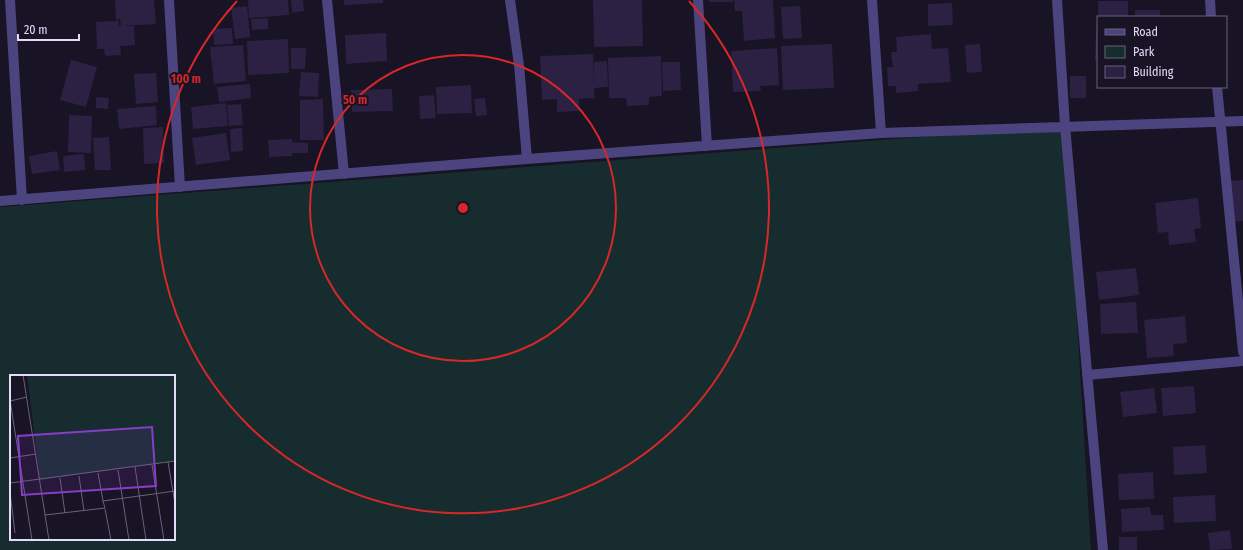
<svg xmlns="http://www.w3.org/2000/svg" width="1243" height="550" font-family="'Fira Sans Condensed',sans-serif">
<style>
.green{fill:#162c2e;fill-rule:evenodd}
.building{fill:#2c2143}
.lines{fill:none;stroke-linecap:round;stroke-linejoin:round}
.minor{stroke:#4c447e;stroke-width:10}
.ring{fill:none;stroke:#d62828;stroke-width:2}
.inset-road{fill:none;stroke:#69637a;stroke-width:1}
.view{fill:#853ec5;fill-opacity:0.15;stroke:#853ec5;stroke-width:2}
.inset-edge{fill:none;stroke:#e2dbfa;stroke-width:2}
.centre{fill:#d62828;stroke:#181325;stroke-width:2}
.ring-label{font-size:12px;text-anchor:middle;font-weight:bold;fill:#d62828;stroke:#181325;stroke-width:4;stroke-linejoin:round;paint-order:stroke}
</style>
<rect width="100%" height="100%" fill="#181325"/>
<path class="green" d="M1065,126L1091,550H0V207ZM11,376H174V539H11Z"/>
<path class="building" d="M115,0H154L156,24L121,26L120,19L116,20Z
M248,0H288L289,15L249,18Z
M291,0H303L304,11L292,13Z
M344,0H383V3L344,5Z
M593,0H642L643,46L594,47Z
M709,0H733V2H709Z
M734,0H773L775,38L744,41L742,11H735Z
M1098,1H1128V17H1098Z
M952,3L953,25L928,26V4Z
M247,6L250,37L235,39L231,8Z
M800,6L802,38L783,39L781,7Z
M1135,10H1160V17H1135Z
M268,18V29L252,30L251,19Z
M119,21V26H134L135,45L120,46L121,55L105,56L104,49H97L96,22Z
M232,28L233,44L214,45L213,29Z
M1096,31H1098V61H1095Z
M386,33L387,61L346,64L345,35Z
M931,34L932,49L948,48L951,82L918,84V91L896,93V86H888L887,67H893L891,52H897L896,37Z
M288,39L289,73L248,75L247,41Z
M832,44L834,88L783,90L781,46Z
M980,44L982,72L967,73L965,45Z
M243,45L246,81L214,84L210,47Z
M291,48H306L305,69H291Z
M777,48L779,85L760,86L761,91L733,92L731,51Z
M593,54L594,84V62L607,61L608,87L594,88L595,98L579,99L580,111L557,112V99L542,100L540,56Z
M661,56L662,96L649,97V105L627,106L626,98H609L608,58Z
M71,60L97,67L86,107L60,100Z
M662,62H680L681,90L663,91Z
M301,72L319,73L318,97L299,96Z
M156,73L158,102L136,104L134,74Z
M1070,76H1086V98H1070Z
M250,84L251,98L219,102L217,87Z
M471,85L472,113L437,114L436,87Z
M392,89L393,111L352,112L351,90Z
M434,95L436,118L420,119L419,96Z
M96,97L109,98L108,109L96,108Z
M485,98L487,115L476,116L474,99Z
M323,99L324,140H300V100Z
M226,103L228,126L193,129L191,107Z
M241,104L243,125L229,126L227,105Z
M156,106L157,125L119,129L117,109Z
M69,115L92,116L91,153L68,152Z
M163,127L164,163L144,164L143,128Z
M242,128L243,151L231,152L230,129Z
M226,133L230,160L196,165L192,138Z
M109,137L111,170H95L93,138Z
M292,139V148V142L308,143V153H292V156L269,157L268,140Z
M57,151L60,170L32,174L29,156Z
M84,154L85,170L64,172L63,156Z
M1243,180V221L1230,222L1227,181Z
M1198,198L1201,228L1194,229L1196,242L1169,245L1168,232L1158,233L1155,203Z
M1136,268L1139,295L1099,300L1096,272Z
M1136,302L1138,333L1101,334L1100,304Z
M1185,316L1187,343L1173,344L1174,356L1147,358L1144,320Z
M1194,386L1196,413L1163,416L1161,388Z
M1154,388L1157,413L1123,417L1120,392Z
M1205,445L1207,473L1174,475L1173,447Z
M1153,472L1154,499L1119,500L1118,474Z
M1215,495L1216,521L1174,523L1173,497Z
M1150,507L1151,515H1163L1164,530L1122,532L1121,509Z
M1230,530L1232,549L1210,550L1208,533Z
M1119,537H1137V550H1119Z"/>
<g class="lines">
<path class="minor" d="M10,0L22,200
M169,0L180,187
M327,0L344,174
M510,0L519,65L527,159
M698,0L707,146
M872,0L881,133
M1057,0L1065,126L1103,550
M1210,0L1211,17
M1217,87L1243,352
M0,201L527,159L881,133L1243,121
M1087,375L1243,361"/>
</g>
<g class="ring">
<circle cx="463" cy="208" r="153"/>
<path d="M689 1A306 306 0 1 1 237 1"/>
</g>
<g transform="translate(10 375)">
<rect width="165" height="165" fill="#181325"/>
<path d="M17,0H165V86L30,105Z" fill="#162c2e"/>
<path class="inset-road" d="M13,0L39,165M0,25L22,165M0,26L17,22M0,83L26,79M158,87L165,129M142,90L154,165M125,92L136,165M108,95L119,165M88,98L93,126M69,101L74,136M50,103L55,138M0,108L165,86M0,117L5,158M95,134L101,165M35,140L95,133L93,126L165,116"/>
<path class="view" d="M142,52L146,111L12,120L8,61Z"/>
<rect width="165" height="165" class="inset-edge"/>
</g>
<circle cx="463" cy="208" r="6" class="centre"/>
<g class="ring-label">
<text x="186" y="83">100 m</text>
<text x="355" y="104">50 m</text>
</g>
<rect x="1097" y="16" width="130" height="72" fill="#181325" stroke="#69637a"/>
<rect x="1105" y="29" width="20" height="6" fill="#4c447e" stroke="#69637a"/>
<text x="1133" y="36" font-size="12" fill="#e2dbfa">Road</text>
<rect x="1105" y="46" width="20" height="12" fill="#162c2e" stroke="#69637a"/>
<text x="1133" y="56" font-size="12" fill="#e2dbfa">Park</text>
<rect x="1105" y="66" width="20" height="12" fill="#2c2143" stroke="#69637a"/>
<text x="1133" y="76" font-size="12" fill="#e2dbfa">Building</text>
<path d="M18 34v6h61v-6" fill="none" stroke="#e2dbfa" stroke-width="2"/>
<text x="24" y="34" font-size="12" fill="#e2dbfa" stroke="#181325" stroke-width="3" paint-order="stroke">20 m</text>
</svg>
